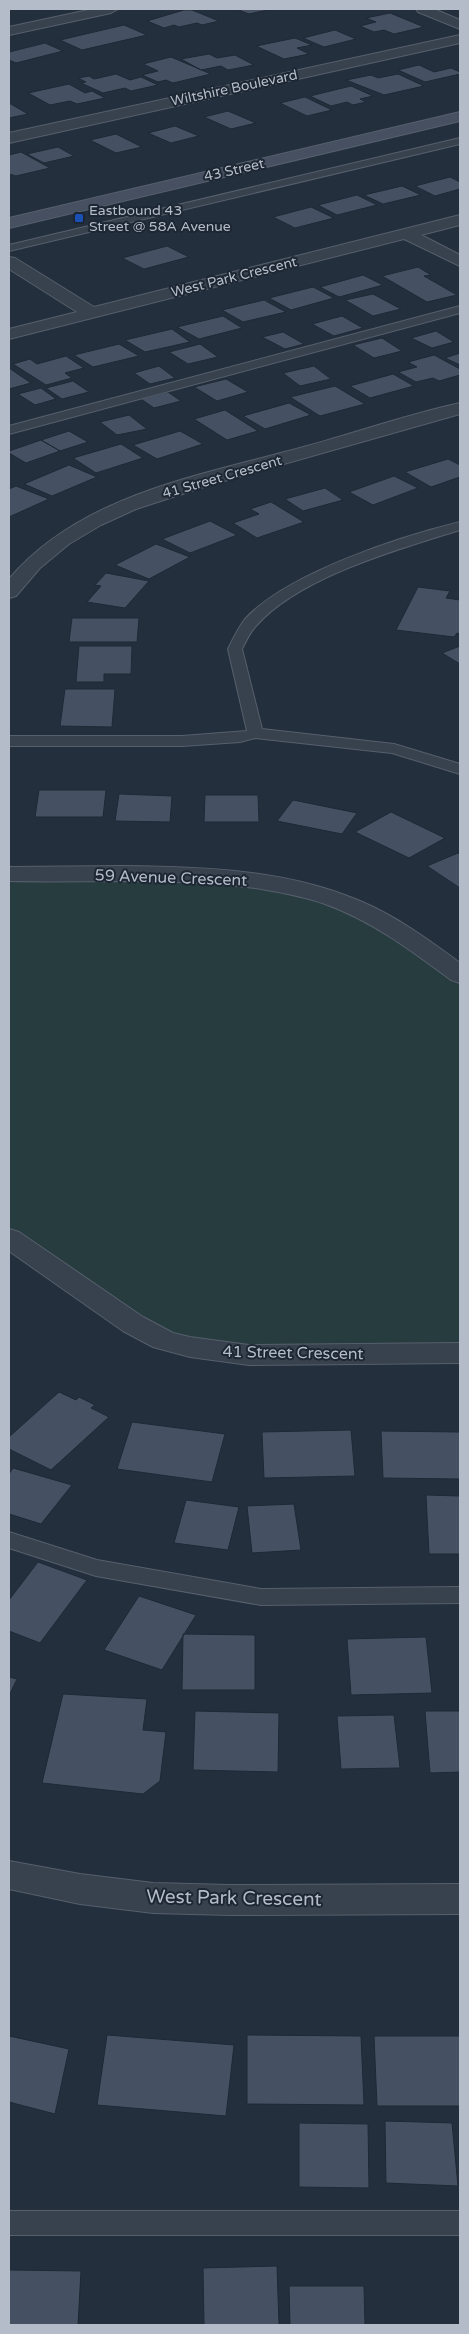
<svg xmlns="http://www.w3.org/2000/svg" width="469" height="2334" font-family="'Varela Round',sans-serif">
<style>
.green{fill:#263c3f}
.building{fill:#455162;stroke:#1f2835}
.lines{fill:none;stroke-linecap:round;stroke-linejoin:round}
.lane-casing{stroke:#565f6c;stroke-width:2}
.street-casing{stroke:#565f6c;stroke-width:2}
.secondary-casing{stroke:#565f6c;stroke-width:2}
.lane{fill:#38414e;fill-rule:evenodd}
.street{fill:#38414e;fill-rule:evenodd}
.secondary{fill:#465061;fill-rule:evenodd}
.transit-dot{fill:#1a4fb4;stroke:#1d2633;stroke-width:2}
.labels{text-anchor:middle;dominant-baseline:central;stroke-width:4;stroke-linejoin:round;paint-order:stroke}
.far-street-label{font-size:14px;fill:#b4bcc9;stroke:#1d2633}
.far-poi-label{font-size:14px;fill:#b4bcc9;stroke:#1d2633;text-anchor:start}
.street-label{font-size:16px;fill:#b4bcc9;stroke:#1d2633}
.near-street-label{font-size:19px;fill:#b4bcc9;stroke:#1d2633}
</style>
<rect width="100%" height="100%" fill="#242f3e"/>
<path class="green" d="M9,874L186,875L277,885L408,936L460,975V1353L249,1355L133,1324L9,1238Z"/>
<path class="building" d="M236,9H272L249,14Z
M184,10H192L219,21L202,25L197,23L179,27L174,25L164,28L147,21Z
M390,13L424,27L394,34L384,30L374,32L360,26L376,22L366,18Z
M124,25L147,35L82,50L60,40Z
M335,30L356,39L324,47L303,38Z
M295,38L312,45L297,48L309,54L284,59L256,46Z
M45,43L63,51L16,63L9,60V52Z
M209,54L217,58L235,55L254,65L228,70L221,66L201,70L181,59Z
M171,57L211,74L173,83L166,80L158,82L142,75L158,71L143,64Z
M419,65L434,72L451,68L460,72V74L425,82L398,70Z
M116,74L130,80L141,77L158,85L131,91L125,88L103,93L81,83L86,82L78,78L89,76L94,79Z
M398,74L424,86L384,95L346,80L371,75L378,78Z
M69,84L85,93L92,91L105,98L77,104L70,101L50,105L28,93Z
M351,86L373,96L360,99L366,102L353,105L347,102L331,106L310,96Z
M305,97L332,110L307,116L280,103Z
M9,103L28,114L9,118Z
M228,111L256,123L231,129L204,117Z
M175,126L199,136L171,143L148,133Z
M116,134L142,147L116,153L90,140Z
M58,147L74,156L44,163L27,154Z
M21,152L50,168L16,176L9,174V155Z
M450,177L460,182V189L435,196L415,186Z
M402,186L421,195L383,204L364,195Z
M357,195L377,205L337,215L318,205Z
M311,207L334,218L295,228L273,217Z
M167,246L189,257L144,269L122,258Z
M418,267L431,275L424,276L457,295L427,302L382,276Z
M363,275L383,285L339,297L320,287Z
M313,287L334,298L291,310L269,298Z
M373,294L401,309L373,316L345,300Z
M264,300L286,312L243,322L222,310Z
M223,316L242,328L199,339L177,327Z
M342,316L363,328L334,336L312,324Z
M172,329L190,342L145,352L125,340Z
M436,331L454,342L432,348L411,338Z
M283,332L304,344L285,349L262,337Z
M382,338L402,351L374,358L353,345Z
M119,344L139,356L93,367L74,355Z
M200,344L218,357L188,364L169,352Z
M460,353V365L445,358Z
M434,355L460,369V375L439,381L433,378L416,382L398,372L417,367L408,362Z
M66,356L84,368L65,373L72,378L46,385L13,364L30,359L37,364Z
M159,366L175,378L150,384L134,373Z
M314,366L331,379L300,386L283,373Z
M9,368L31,383L9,389Z
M393,374L414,386L370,398L350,386Z
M226,379L248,392L217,401L194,387Z
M73,381L89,392L62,399L46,388Z
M335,386L365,404L320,416L290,397Z
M41,388L56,399L35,405L18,394Z
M168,392L181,401L154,408L141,399Z
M289,403L311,415L265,429L243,416Z
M225,410L258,431L227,440L194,419Z
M129,415L147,429L117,435L100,422Z
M69,431L88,442L60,451L41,440Z
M180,431L203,444L157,459L133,445Z
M41,440L60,451L26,463L9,453V451Z
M121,444L143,458L96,473L73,458Z
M448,459L460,465V477L431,487L405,472Z
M69,465L97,477L52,496L24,484Z
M394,476L418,488L373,505L349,492Z
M16,486L49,499L9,517V489Z
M325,488L343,500L303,511L285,499Z
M271,502L304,522L257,538L233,523L259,514L250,509Z
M210,521L237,535L190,553L162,539Z
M156,544L190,557L149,579L115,565Z
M106,573L149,581L125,608L87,602L101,586L95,585Z
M418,587L450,591L446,598L460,600V634L457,633L454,637L396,630Z
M72,618H139L137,642H69Z
M79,646H132L131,674H104V682H76Z
M460,646V664L442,653Z
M65,689H115L112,727L60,726Z
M39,790H106L103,817H35Z
M119,794L172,796L170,822L115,821Z
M205,795H258L259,822H204Z
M293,800L357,813L342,834L277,821Z
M391,812L445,838L409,858L355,832Z
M458,853L460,854V888L427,866Z
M59,1392L76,1400L79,1397L95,1405L91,1408L109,1417L51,1470L9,1449V1437Z
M132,1422L225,1434L212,1482L117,1469Z
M351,1430L355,1476L264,1478L262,1432Z
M381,1431L460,1432V1479L383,1478Z
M13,1468L72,1485L41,1524L9,1514V1474Z
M426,1495L460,1496V1554H429Z
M186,1500L239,1507L228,1550L174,1543Z
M294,1504L301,1550L252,1553L247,1506Z
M38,1562L87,1580L40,1643L9,1631V1600Z
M139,1596L196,1615L162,1670L104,1650Z
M183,1634L255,1635V1690H182Z
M426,1637L432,1693L351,1695L347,1639Z
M9,1677L17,1679L9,1696Z
M63,1694L147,1699L143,1730L166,1732L160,1781L143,1794L42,1783Z
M195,1711L279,1713L278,1772L193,1770Z
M425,1711H460V1772L430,1773Z
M394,1715L400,1768L341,1769L337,1716Z
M107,2035L234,2045L226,2116L97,2105Z
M247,2035L361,2036L364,2105L247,2104Z
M9,2036L69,2049L55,2114L9,2102Z
M374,2036H460V2106H377Z
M385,2121L452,2123L458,2186L386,2183Z
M299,2123L368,2124L369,2188L299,2187Z
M277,2266L279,2325H204L203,2268Z
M9,2270L81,2271L78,2325H9Z
M289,2286H364L365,2325H290Z"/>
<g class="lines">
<g class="lane-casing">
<path id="lane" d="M460,138V144L9,251V245Z
M460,306V313L9,434V426Z
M460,522V530C399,549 299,577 256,626C250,632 246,641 242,649L262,729L394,744L460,764V774L392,753L255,738L240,742L182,746H9V736H182L247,731L228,649C233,639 238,628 245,619C288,573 399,537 460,522Z
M9,1532L97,1560L261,1589L460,1587V1603L261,1605L96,1576L9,1548Z
M9,2211H460V2235H9Z"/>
</g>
<g class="street-casing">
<path id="street" d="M93,9H118L111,13L9,35V27Z
M416,9H434L460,20V29L418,12Z
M460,35V43L9,143V133Z
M460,215V225L421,235L460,255V266L404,239L9,339V329L77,312L9,269V257L15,258L94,307Z
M460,403V414L210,485L136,509L101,525L69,544L40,568L16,596L9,598V579C82,493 204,475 307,446C358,432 409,414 460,403Z
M123,866C202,867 286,869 360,901C396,916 429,940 460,963V983L451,980C412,951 372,921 325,904C303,896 278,892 255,888C173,877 91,883 9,881V867Z
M9,1229L19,1232L143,1317L173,1333L190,1337L249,1345L460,1343V1363L249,1365L190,1357L153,1347L123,1331L9,1251Z
M9,1861L80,1874L153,1883L229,1885L460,1884V1914L229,1915L153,1913L80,1904L9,1889Z"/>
</g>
<g class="secondary-casing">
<path id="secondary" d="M460,112V121L9,228V218Z"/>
</g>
<use href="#lane" class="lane"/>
<use href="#street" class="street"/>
<use href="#secondary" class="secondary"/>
</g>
<rect class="transit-dot" x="74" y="213" width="10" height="10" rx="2.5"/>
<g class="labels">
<g class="far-street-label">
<text transform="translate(234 88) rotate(-12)">Wiltshire Boulevard</text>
<text transform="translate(234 170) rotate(-13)">43 Street</text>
<text transform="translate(234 277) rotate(-14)">West Park Crescent</text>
<text transform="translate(222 477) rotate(-16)">41 Street Crescent</text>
</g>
<g class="far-poi-label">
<text x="89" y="210">Eastbound 43<tspan x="89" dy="16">Street @ 58A Avenue</tspan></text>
</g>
<g class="street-label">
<text transform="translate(171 878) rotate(2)">59 Avenue Crescent</text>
<text transform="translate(293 1353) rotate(1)">41 Street Crescent</text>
</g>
<g class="near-street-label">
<text transform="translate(234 1898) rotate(1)">West Park Crescent</text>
</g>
</g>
<rect width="469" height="2334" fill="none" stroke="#b4bcc9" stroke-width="20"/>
</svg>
